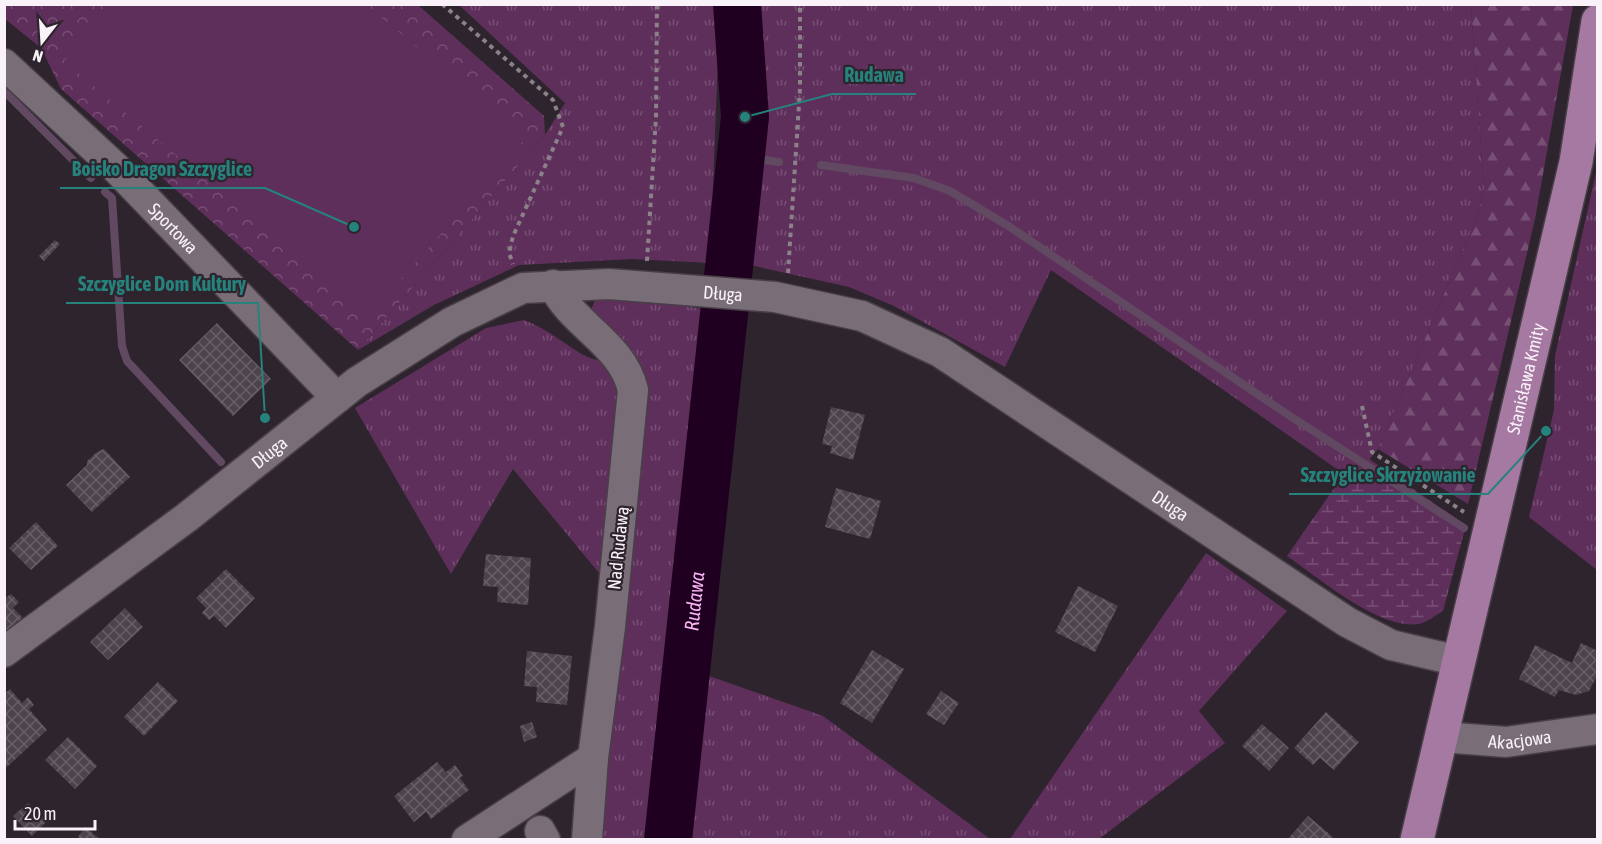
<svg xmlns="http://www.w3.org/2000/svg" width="1602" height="844" font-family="'Asap Condensed',sans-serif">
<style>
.grass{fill:url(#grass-tufts)}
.forest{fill:url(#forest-firs)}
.wetland{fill:url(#wetland-marsh)}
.park{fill:url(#park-crowns)}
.pitch{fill:#5f2f5c}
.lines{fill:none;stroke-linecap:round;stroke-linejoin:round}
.stream{stroke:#614961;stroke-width:8}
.river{stroke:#200020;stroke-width:48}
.building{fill:url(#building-cross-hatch)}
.minor-casing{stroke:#483f47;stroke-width:33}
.major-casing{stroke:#483f47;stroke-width:36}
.path{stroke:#8a8189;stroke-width:4;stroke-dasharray:4.5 4.5;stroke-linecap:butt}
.minor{stroke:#796e78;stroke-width:30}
.major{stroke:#a679a3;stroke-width:33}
.labels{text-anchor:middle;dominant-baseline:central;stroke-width:4.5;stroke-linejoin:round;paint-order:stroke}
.street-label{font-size:18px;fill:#f9f2f8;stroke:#2e242d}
.water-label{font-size:20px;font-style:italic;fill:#f9b4f3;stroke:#2e242d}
.leader{fill:none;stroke:#26827c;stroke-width:2}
.callout-dot{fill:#26827c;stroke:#2e242d;stroke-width:2}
.callout-label{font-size:20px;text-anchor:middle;font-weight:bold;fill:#26827c;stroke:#2e242d;stroke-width:4.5;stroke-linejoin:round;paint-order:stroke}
</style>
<defs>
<pattern id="grass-tufts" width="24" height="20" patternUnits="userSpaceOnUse" patternTransform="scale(1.5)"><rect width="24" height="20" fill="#5f2f5c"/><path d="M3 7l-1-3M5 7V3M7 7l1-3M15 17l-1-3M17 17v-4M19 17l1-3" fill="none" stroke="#774e74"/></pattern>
<pattern id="forest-firs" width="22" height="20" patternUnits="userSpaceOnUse" patternTransform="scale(1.5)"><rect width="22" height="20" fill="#5f2f5c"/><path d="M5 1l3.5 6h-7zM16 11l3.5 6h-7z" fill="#774e74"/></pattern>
<pattern id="wetland-marsh" width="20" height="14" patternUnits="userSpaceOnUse" patternTransform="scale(1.5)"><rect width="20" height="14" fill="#5f2f5c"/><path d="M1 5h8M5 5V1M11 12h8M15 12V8" fill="none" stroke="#774e74"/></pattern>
<pattern id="park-crowns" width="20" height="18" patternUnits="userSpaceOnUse" patternTransform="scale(1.5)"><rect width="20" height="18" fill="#5f2f5c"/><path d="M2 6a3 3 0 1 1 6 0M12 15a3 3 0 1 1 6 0" fill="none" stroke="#774e74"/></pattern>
<pattern id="building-cross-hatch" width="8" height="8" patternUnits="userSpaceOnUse" patternTransform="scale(1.5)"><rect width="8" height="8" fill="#4d434c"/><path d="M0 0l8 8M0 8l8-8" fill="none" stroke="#675f67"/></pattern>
</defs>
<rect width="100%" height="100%" fill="#2e242d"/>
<path class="grass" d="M459,5H720L710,263L632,259L519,265L434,305L358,350L545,135L565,103Z
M748,5H1471L1484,189L1476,219L1378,449L1369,459L1344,474L1051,270L1005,367L894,306L849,287L741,263L749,86Z
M1597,168V570L1529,517L1554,410L1555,356Z
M610,294L741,315L709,676L823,716L990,839H596L641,398L590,312L595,300Z
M524,320C545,328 561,341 580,353C596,363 605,357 619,375L604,579L513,469L451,574L355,408L486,328Z
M1206,553L1287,611L1199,711L1225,743L1099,839H1010Z"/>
<path class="forest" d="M1471,5H1573L1535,219L1468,504L1378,449L1476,219L1484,189Z"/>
<path class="wetland" d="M1369,459L1466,525L1443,611C1436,615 1426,623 1419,624C1379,630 1319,578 1287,556L1344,474Z"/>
<path class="park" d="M4,5H418L544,116L545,135L358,350L61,89L41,48L5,19Z"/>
<path class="pitch" d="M112,4L367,5L525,139L368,316L64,61Z"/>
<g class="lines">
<path class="stream" d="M4,91L91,178
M741,157L779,162
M821,165L914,178L950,191L1010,227L1290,416L1464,528
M105,192L112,198L122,346L127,361L221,462"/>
<path class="river" id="s1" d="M668,840L745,117L737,4"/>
</g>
<path class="building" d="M55,240L60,244L44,261L39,256Z
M217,323L271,379L233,416L179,360Z
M831,407L865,415L853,460L830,453L832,446L822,444Z
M104,449L130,477L92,512L66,485L87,465V461L97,452Z
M836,488L881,501L870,539L825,527Z
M36,522L58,546L31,570L9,548Z
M486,554L531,558L528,605L497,602L498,587L483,586Z
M226,569L255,598L226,628L214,616L209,620L202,613L206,608L196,598Z
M1078,586L1118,606L1095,652L1055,632Z
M11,594L19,602L13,608L27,622L4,641V599Z
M125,608L143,627L108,660L90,642Z
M1581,643L1598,651V674L1589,691L1576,695L1559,690L1555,697L1519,679L1535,645L1572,663Z
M872,650L904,669L872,723L840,703Z
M527,651L572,656L567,705L536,702L537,687L524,686Z
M158,682L178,701L144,736L124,717Z
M10,689L22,703L28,697L34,705L29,709L47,730L7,767L4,764V694Z
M941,691L959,703L944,725L926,714Z
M1326,712L1359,742L1334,770L1320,758L1313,765L1294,748Z
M532,722L537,737L524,742L520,726Z
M1262,724L1289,748L1269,771L1242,746Z
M68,737L97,766L75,789L45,760Z
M437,762L446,772L455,765L463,776L460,778L469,790L431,819L426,812L414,822L394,796Z
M28,803L47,821L32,836L13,816Z
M1308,816L1333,837L1330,840H1287Z
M85,827L101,840H76Z"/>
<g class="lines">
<g class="minor-casing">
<g id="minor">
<path id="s2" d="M4,64L115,167L337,398"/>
<path d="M553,285C573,326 622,343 633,390L610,627L593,758L587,840"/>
<path id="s3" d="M4,652L186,518L357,382L452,322L523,288L609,284L775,297L862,316L940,352L1347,622L1391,645L1459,661"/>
<path id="s4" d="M1442,737L1506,742L1598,729"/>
<path d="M540,831L545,840"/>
<path d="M467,840L593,758"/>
</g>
</g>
<g class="major-casing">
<g id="major">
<path id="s5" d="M1417,840L1576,162L1598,21"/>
</g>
</g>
<path class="path" d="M442,4L553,100L563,127L513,236L509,253L513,264
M647,261L656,117L657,4
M788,273L800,89V4
M1362,406L1372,452L1464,512"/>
<use href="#minor" class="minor"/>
<use href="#major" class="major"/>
</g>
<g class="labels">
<g class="street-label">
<text stroke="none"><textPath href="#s2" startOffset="236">Sportowa</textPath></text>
<text stroke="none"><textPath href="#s3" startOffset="836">Długa</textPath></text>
<text stroke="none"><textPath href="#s5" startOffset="474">Stanisława Kmity</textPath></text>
<text stroke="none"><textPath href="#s3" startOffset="332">Długa</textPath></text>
<text stroke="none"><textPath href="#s3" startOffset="1340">Długa</textPath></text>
<text transform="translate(618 548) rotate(-84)">Nad Rudawą</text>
<text stroke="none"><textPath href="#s4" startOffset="78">Akacjowa</textPath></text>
</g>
<g class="water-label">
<text stroke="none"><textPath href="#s1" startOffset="240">Rudawa</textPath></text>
</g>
</g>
<path class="leader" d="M745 117L832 94H916M354 227L265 188H60M265 418L258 303H66M1546 431L1488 494H1289"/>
<g class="callout-dot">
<circle cx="745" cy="117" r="6"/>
<circle cx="354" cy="227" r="6"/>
<circle cx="265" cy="418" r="6"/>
<circle cx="1546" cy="431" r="6"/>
</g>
<g class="callout-label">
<text x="874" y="82">Rudawa</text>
<text x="162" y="176">Boisko Dragon Szczyglice</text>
<text x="162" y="291">Szczyglice Dom Kultury</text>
<text x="1388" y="482">Szczyglice Skrzyżowanie</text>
</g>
<rect width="1602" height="844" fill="none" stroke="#f9f2f8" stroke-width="12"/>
<g transform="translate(42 42) rotate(197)" stroke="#2e242d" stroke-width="4.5" paint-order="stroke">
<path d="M0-4.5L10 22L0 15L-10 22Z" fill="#f9f2f8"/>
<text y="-9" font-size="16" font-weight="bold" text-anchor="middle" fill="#f9f2f8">N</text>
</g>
<path d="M15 820v9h80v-9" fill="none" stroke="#f9f2f8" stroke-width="3"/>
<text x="24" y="820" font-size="18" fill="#f9f2f8" stroke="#2e242d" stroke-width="4.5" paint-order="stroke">20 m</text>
</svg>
